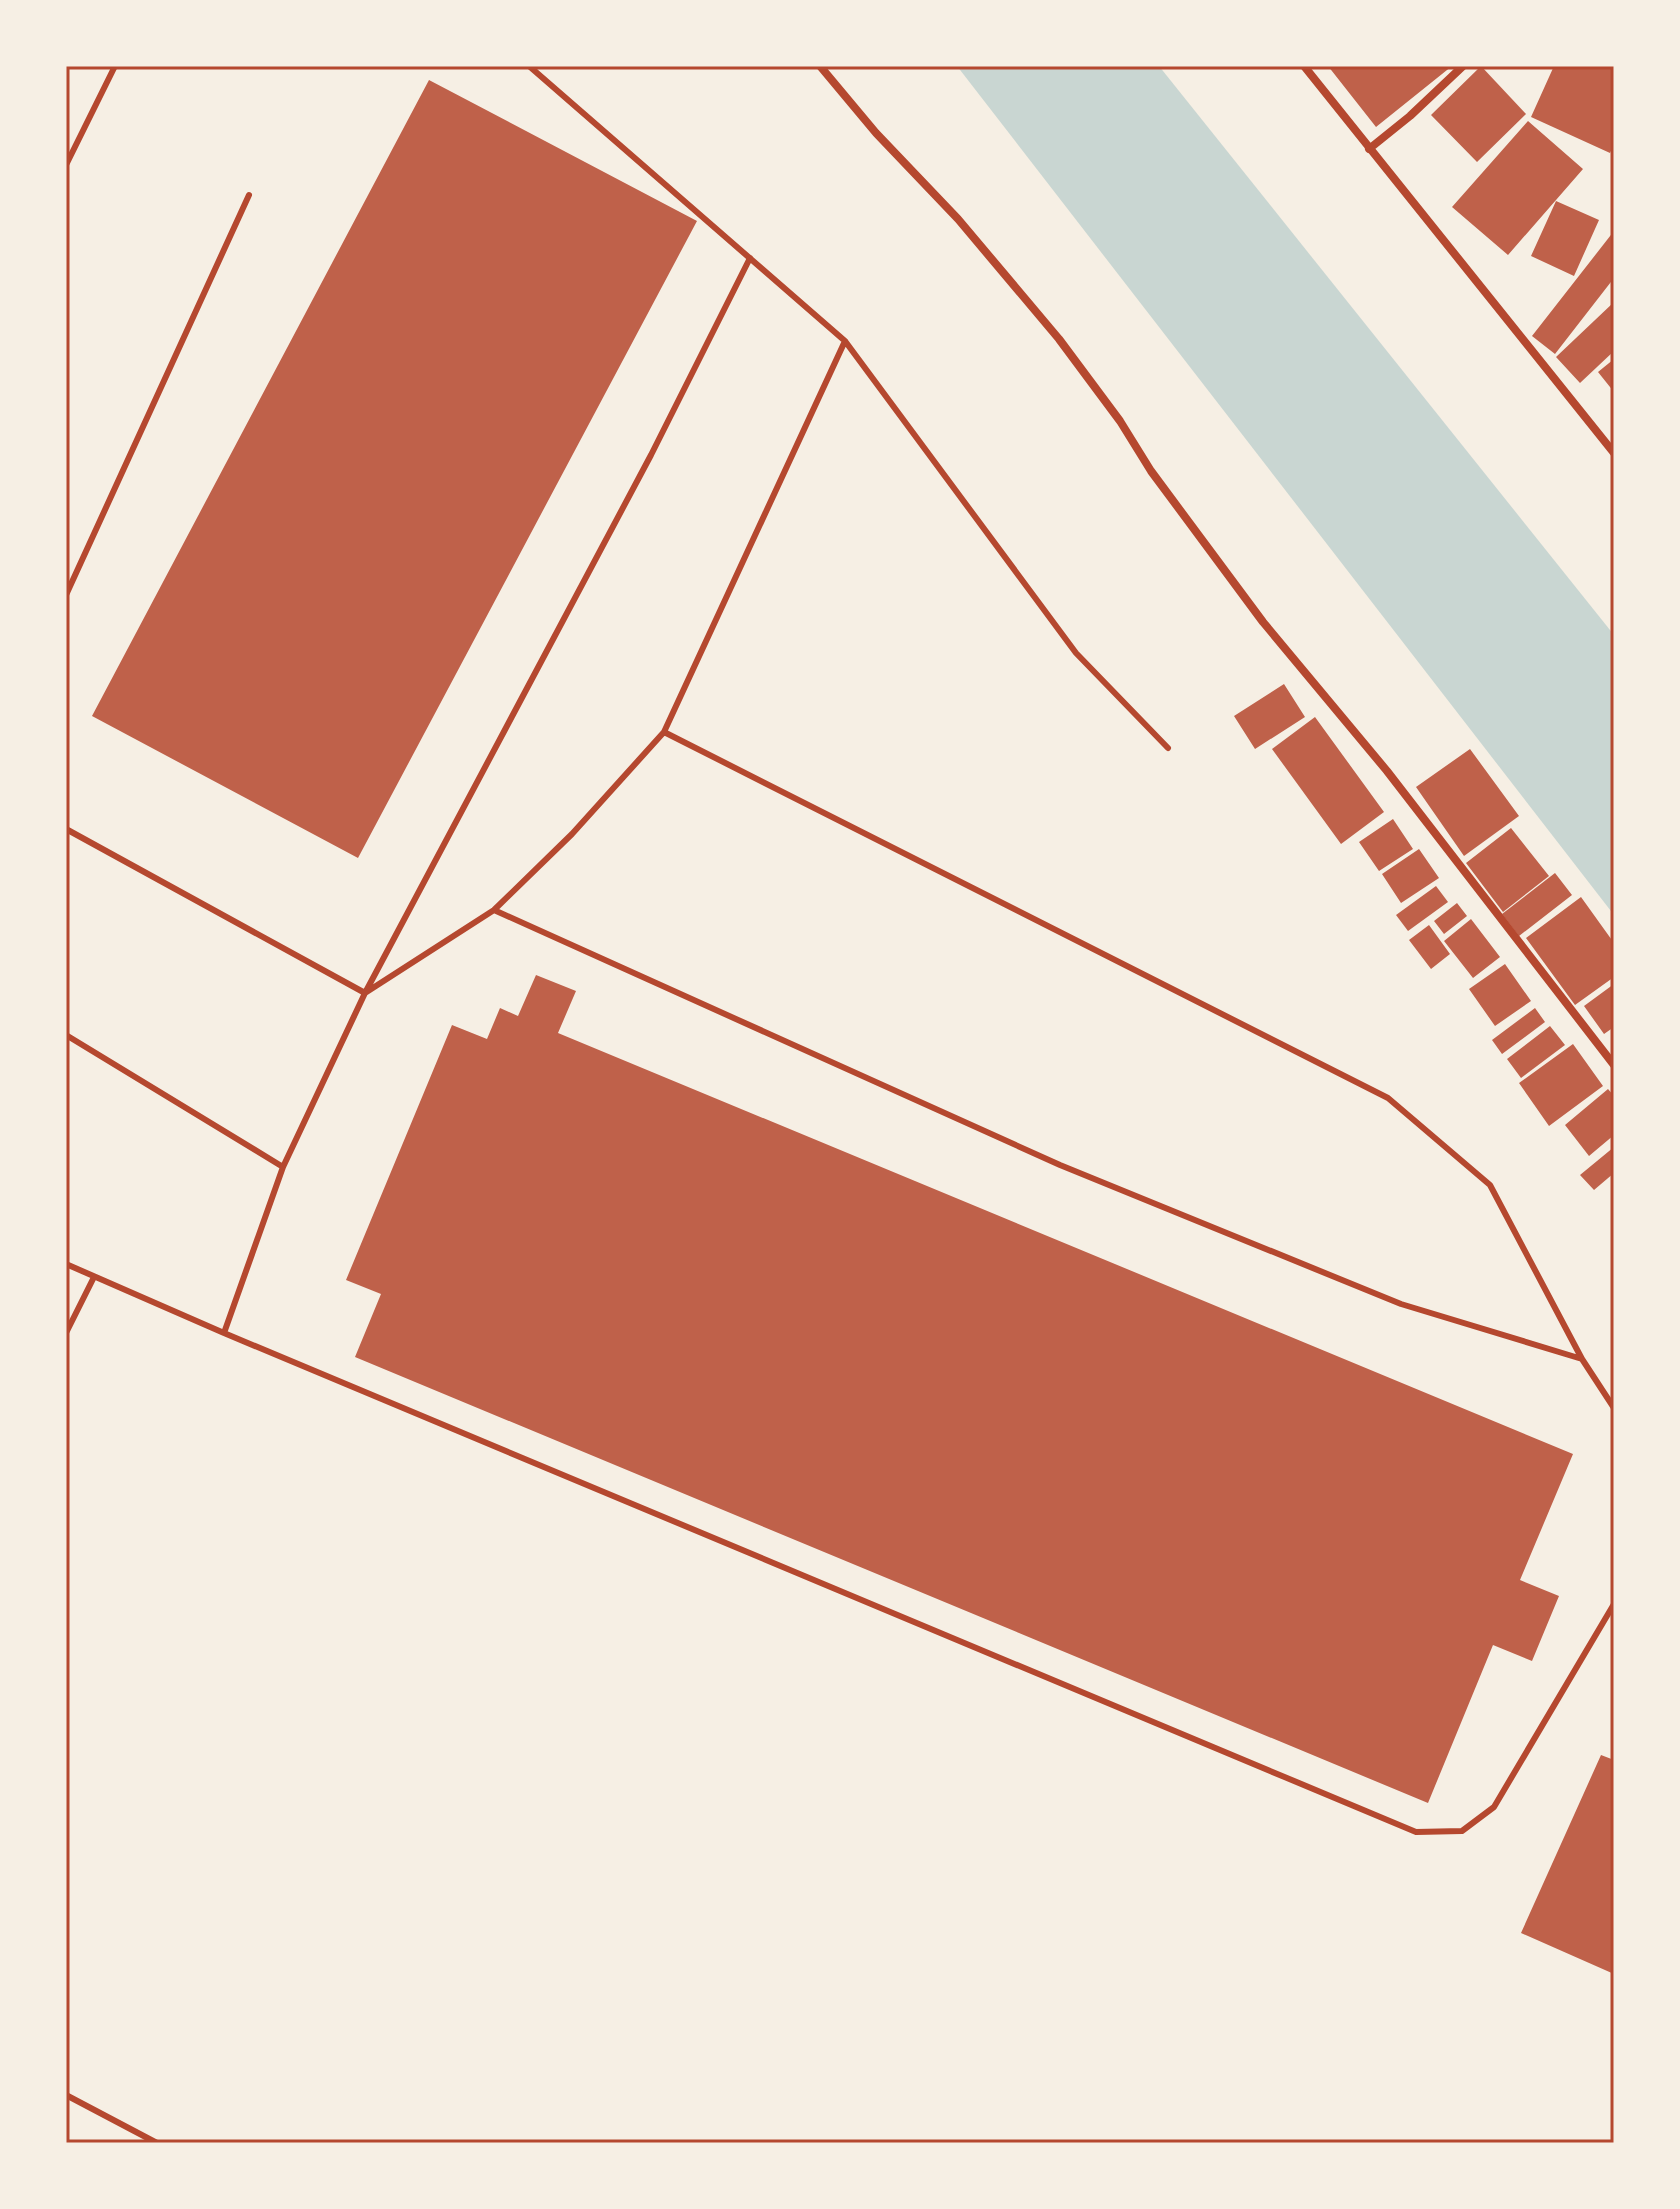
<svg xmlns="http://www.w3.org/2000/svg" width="1680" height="2209" font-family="'Fira Sans',sans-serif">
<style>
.water{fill:#c9d6d2}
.building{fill:#bf614a}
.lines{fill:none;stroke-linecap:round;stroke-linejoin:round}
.service{stroke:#b5482f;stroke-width:6}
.minor{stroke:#b5482f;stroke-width:8}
.neatline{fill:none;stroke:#b5482f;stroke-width:3}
</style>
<rect width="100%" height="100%" fill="#f6efe4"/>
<path class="water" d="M957,66H1159L1614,635V915Z"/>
<path class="building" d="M1328,66H1452L1376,127Z
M1481,66L1526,114L1477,162L1431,115Z
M1554,66H1614V144L1610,153L1531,117Z
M429,80L697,221L358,858L92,716Z
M1528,121L1583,169L1508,255L1452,207Z
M1556,201L1599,220L1574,276L1531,256Z
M1614,231V278L1555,354L1532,336Z
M1614,302V351L1580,383L1556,357Z
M1614,359V392L1598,372Z
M1284,684L1305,717L1255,749L1234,716Z
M1315,717L1384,812L1341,844L1272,749Z
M1470,749L1519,816L1464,856L1416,787Z
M1393,819L1413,849L1379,871L1359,842Z
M1511,828L1549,876L1503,912L1466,863Z
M1419,849L1439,878L1401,903L1382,874Z
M1555,873L1572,895L1519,936L1502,914Z
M1436,886L1448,902L1408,931L1396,915Z
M1581,897L1614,943V977L1575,1005L1526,938Z
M1457,903L1467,916L1444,934L1434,921Z
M1471,919L1500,957L1473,978L1444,941Z
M1429,925L1450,954L1431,969L1409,940Z
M1505,964L1531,1001L1495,1026L1469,989Z
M536,975L576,991L558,1033L1573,1454L1520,1580L1559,1596L1532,1661L1493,1645L1428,1803L355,1357L381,1294L346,1280L452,1025L487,1039L500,1008L518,1016Z
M1614,984V1027L1604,1034L1584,1006Z
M1535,1008L1545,1022L1502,1054L1492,1040Z
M1550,1026L1565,1045L1521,1078L1507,1059Z
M1573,1044L1603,1086L1549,1126L1519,1083Z
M1608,1089L1614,1096V1135L1589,1156L1565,1125Z
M1614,1147V1173L1594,1190L1580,1175Z
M1601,1755L1614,1760V1974L1521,1933Z"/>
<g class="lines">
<path class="service" d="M529,66L845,341L1076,653L1168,748
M66,165L115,66
M750,258L651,455L365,993L283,1167L224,1333L1416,1832L1462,1831L1494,1807L1614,1604
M66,595L249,195
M664,732L1388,1098L1490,1185L1582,1359L1614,1408
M66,829L365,993L494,910L572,834L664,732L845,341
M494,910L1060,1165L1401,1304L1582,1359
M66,1035L283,1167
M66,1264L224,1333
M66,1333L94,1277
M66,2095L157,2143"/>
<path class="minor" d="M820,66L876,133L958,219L1059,339L1120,421L1151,471L1263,622L1387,771L1614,1065
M1304,66L1614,453
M1369,149L1410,116L1463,66"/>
</g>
<rect width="1680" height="2209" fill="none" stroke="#f6efe4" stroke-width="136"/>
<rect x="68" y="68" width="1544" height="2073" class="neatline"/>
</svg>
